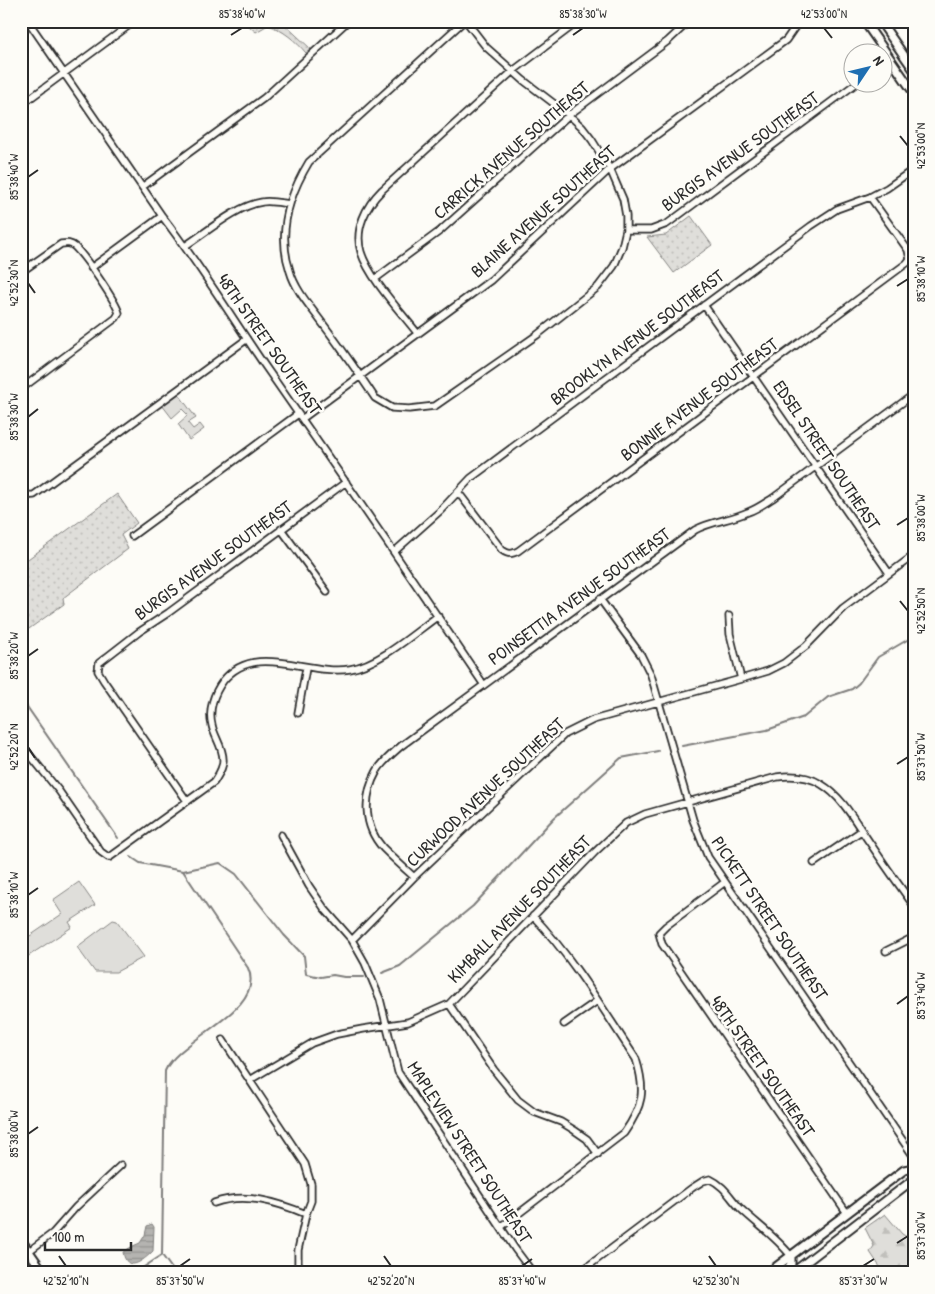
<svg xmlns="http://www.w3.org/2000/svg" width="935" height="1294" font-family="'Patrick Hand',sans-serif">
<style>
.green{fill:#dfdeda;stroke:#858482}
.forest{fill:url(#forest-firs);stroke:#858482}
.park{fill:url(#park-dots);stroke:#858482}
.water{fill:url(#water-rules);stroke:#7e7d7b}
.lines{fill:none;stroke-linecap:round;stroke-linejoin:round}
.stream{stroke:#7e7d7b;stroke-width:2}
.minor-casing{stroke:#2b2b2b;stroke-width:9}
.major-casing{stroke:#2b2b2b;stroke-width:11}
.minor{stroke:#fdfcf7;stroke-width:5.5}
.major{stroke:#fdfcf7;stroke-width:7}
.ticks{fill:none;stroke:#2b2b2b;stroke-width:2}
.labels{text-anchor:middle;dominant-baseline:central;stroke-width:5;stroke-linejoin:round;paint-order:stroke}
.street-label{font-size:18px;fill:#2b2b2b;stroke:#fdfcf7}
.neatline{fill:none;stroke:#2b2b2b;stroke-width:2}
.ticks-label{font-size:12px;text-anchor:middle;fill:#2b2b2b}
</style>
<defs>
<pattern id="forest-firs" width="22" height="20" patternUnits="userSpaceOnUse" patternTransform="scale(1.25)"><rect width="22" height="20" fill="#dfdeda"/><path d="M5 1l3.5 6h-7zM16 11l3.5 6h-7z" fill="#c0bfbb"/></pattern>
<pattern id="park-dots" width="8" height="8" patternUnits="userSpaceOnUse" patternTransform="scale(1.25)"><rect width="8" height="8" fill="#dfdeda"/><path d="M2 2h.1M6 6h.1" fill="none" stroke="#c0bfbb" stroke-width="1.8" stroke-linecap="round"/></pattern>
<pattern id="water-rules" width="6" height="5" patternUnits="userSpaceOnUse" patternTransform="scale(1.25)"><rect width="6" height="5" fill="#b5b4b1"/><path d="M0 2.5h6" fill="none" stroke="#939390"/></pattern>
</defs>
<rect width="100%" height="100%" fill="#fdfcf7"/>
<filter id="ink" filterUnits="userSpaceOnUse"><feTurbulence type="fractalNoise" baseFrequency=".02" numOctaves="2"/><feDisplacementMap in="SourceGraphic" scale="10" xChannelSelector="R" yChannelSelector="G"/><feConvolveMatrix kernelMatrix="1 2 1 2 8 2 1 2 1" color-interpolation-filters="sRGB"/></filter>
<g filter="url(#ink)">
<path class="green" d="M178,393L196,418L188,423L193,429L200,424L204,429L189,440L178,424L188,415L182,409L172,418L162,405Z
M79,882L95,905L69,922L72,927L21,961V942L62,914L53,900Z
M113,920L117,921L144,957L116,972H95L77,947Z"/>
<path class="forest" d="M885,1214L902,1234L914,1241L913,1273H884L870,1252L874,1246L865,1228Z"/>
<path class="park" d="M243,21H281L311,49L306,53C296,41 283,30 268,25L256,32Z
M691,216L712,245L674,273L647,237L666,235Z
M117,494L137,523L121,535L128,549L63,598L64,604L26,631L21,622V564Z"/>
<path class="water" d="M152,1224L154,1227L153,1251C143,1261 127,1274 123,1252L133,1246L140,1243L145,1235L147,1226Z"/>
<g class="lines">
<path class="stream" d="M21,698L118,838
M682,746L767,730L804,717L828,697L852,689L859,683L878,657L914,636
M131,857L140,863L183,871L220,863L236,874L284,935L304,956L306,974L321,977L333,975L344,977H364
M382,973L400,966L473,906L554,818L621,758L658,751
M135,1273L162,1255
M175,1273L162,1255L165,1071C179,1038 267,1010 248,968L183,871"/>
<g class="minor-casing">
<path id="minor" d="M28,21L162,216C199,264 231,316 265,366C339,472 412,578 484,685
M464,21L309,162C289,195 277,233 290,271C295,289 309,305 320,320C339,345 357,371 375,398L392,408L409,409L435,406L537,335L598,287L614,266L622,247L626,230V216L623,199L610,169L592,140L582,127L569,115L523,80L486,47L466,21
M882,64L890,59
M21,105L135,21
M142,187L264,98L348,21
M626,230H651L667,224L858,82
M185,246C207,232 236,206 262,202C270,200 281,203 289,204
M91,268L162,216
M21,272L61,244C67,243 71,243 75,247C86,258 115,300 119,313L116,318L21,389
M375,279L440,231L569,115L668,41L683,27L686,21
M704,305L889,573
M418,334C401,312 369,278 361,252C354,229 366,206 382,190L513,71L579,21
M303,418L491,280L610,169L786,40L795,27L796,21
M458,492L502,550C509,555 512,554 518,551L907,263L910,259L908,250L870,197
M21,496L34,495L247,339
M281,529L327,592
M132,536L298,414
M394,552L440,511L471,478L811,226L837,209L870,197L887,188L914,169
M600,599L641,655L651,675L693,820L708,857L914,1157
M729,616L730,634L741,679
M298,713L306,668
M21,744L59,791L101,852L108,857H110L214,782C218,775 223,769 223,761C224,748 214,737 212,725C208,710 214,693 223,681C255,641 308,676 350,669C380,664 413,634 438,616
M187,801L104,681L98,671L99,663L139,632L168,613L346,482
M281,835L309,886L324,908L352,940L365,963L380,999L398,1072L515,1249L533,1273
M814,863L861,831
M414,877C404,868 393,858 383,848C363,826 363,796 377,771C382,762 393,753 401,746L695,530C712,521 731,520 748,512C757,509 765,503 773,498L914,394
M725,882L666,926L659,933L662,944L847,1213
M352,940L414,877L565,734L593,720L741,679L768,671L784,663L806,646L843,608L914,555
M886,951L914,937
M449,1004L494,1070L518,1100L534,1112L561,1122L574,1130L587,1139L598,1154
M564,1024L597,1001
M223,1040L305,1164L311,1184V1201L306,1214L298,1250V1273
M250,1080L312,1043L337,1034L363,1029L408,1022L449,1004L595,852L626,823L645,814L777,777C792,775 808,776 821,784C843,797 856,823 870,843C884,864 899,885 914,906
M214,1203C245,1192 277,1202 306,1214
M501,1227L624,1133C643,1106 646,1091 636,1059C604,1011 573,958 533,916
M29,1251L53,1233L76,1207L121,1165
M579,1273L692,1188L703,1181L710,1179C725,1186 730,1198 741,1209C758,1225 776,1237 791,1256"/>
</g>
<g class="major-casing">
<path id="major" d="M864,21L914,93
M880,21L914,70
M21,1240L44,1273
M768,1273L904,1170L914,1168
M785,1273L791,1264V1256
M792,1273L914,1179"/>
</g>
<use href="#minor" class="minor"/>
<use href="#major" class="major"/>
</g>
</g>
<path class="ticks" d="M824,28L832,38M231,35L242,28M573,35L583,28M900,136L908,146M28,177L38,170M28,283L35,293M897,286L908,279M28,417L38,409M897,525L908,518M900,601L908,611M28,656L38,649M28,747L35,758M897,764L908,757M28,895L38,888M897,1004L908,996M28,1134L38,1127M897,1243L908,1236M59,1256L66,1266M384,1256L391,1266M709,1256L716,1266M180,1266L190,1259M522,1266L532,1259M863,1266L874,1259"/>
<g class="labels">
<g class="street-label">
<text transform="translate(511 150) rotate(-41)">CARRICK AVENUE SOUTHEAST</text>
<text transform="translate(740 151) rotate(-36)">BURGIS AVENUE SOUTHEAST</text>
<text transform="translate(543 211) rotate(-42)">BLAINE AVENUE SOUTHEAST</text>
<text transform="translate(637 337) rotate(-37)">BROOKLYN AVENUE SOUTHEAST</text>
<text transform="translate(270 344) rotate(55)">48TH STREET SOUTHEAST</text>
<text transform="translate(699 399) rotate(-37)">BONNIE AVENUE SOUTHEAST</text>
<text transform="translate(827 455) rotate(56)">EDSEL STREET SOUTHEAST</text>
<text transform="translate(213 560) rotate(-36)">BURGIS AVENUE SOUTHEAST</text>
<text transform="translate(579 596) rotate(-36)">POINSETTIA AVENUE SOUTHEAST</text>
<text transform="translate(485 792) rotate(-43)">CURWOOD AVENUE SOUTHEAST</text>
<text transform="translate(519 909) rotate(-46)">KIMBALL AVENUE SOUTHEAST</text>
<text transform="translate(770 918) rotate(56)">PICKETT STREET SOUTHEAST</text>
<text transform="translate(763 1066) rotate(55)">48TH STREET SOUTHEAST</text>
<text transform="translate(470 1152) rotate(57)">MAPLEVIEW STREET SOUTHEAST</text>
</g>
</g>
<rect width="935" height="1294" fill="none" stroke="#fdfcf7" stroke-width="55"/>
<g transform="translate(868 68) rotate(55)"><circle r="24" fill="#fdfcf7" stroke="#a9a8a5"/>
<path d="M0-4L9 19L0 12L-9 19Z" fill="#1f6fb2"/>
<text y="-8" font-size="14" font-weight="bold" text-anchor="middle" fill="#2b2b2b">N</text>
</g>
<path d="M45 1242v8h86v-8" fill="none" stroke="#2b2b2b" stroke-width="2.5"/>
<text x="52" y="1242" font-size="15" fill="#2b2b2b" stroke="#fdfcf7" stroke-width="4" paint-order="stroke">100 m</text>
<rect x="28" y="28" width="880" height="1238" class="neatline"/>
<g class="ticks-label">
<text x="242" y="18">85°38'40"W</text>
<text x="583" y="18">85°38'30"W</text>
<text x="824" y="18">42°53'00"N</text>
<text transform="translate(921 146) rotate(-90)" y="4">42°53'00"N</text>
<text transform="translate(14 177) rotate(-90)" y="4">85°38'40"W</text>
<text transform="translate(921 279) rotate(-90)" y="4">85°38'10"W</text>
<text transform="translate(14 283) rotate(-90)" y="4">42°52'30"N</text>
<text transform="translate(14 417) rotate(-90)" y="4">85°38'30"W</text>
<text transform="translate(921 518) rotate(-90)" y="4">85°38'00"W</text>
<text transform="translate(921 611) rotate(-90)" y="4">42°52'50"N</text>
<text transform="translate(14 656) rotate(-90)" y="4">85°38'20"W</text>
<text transform="translate(14 747) rotate(-90)" y="4">42°52'20"N</text>
<text transform="translate(921 757) rotate(-90)" y="4">85°37'50"W</text>
<text transform="translate(14 895) rotate(-90)" y="4">85°38'10"W</text>
<text transform="translate(921 996) rotate(-90)" y="4">85°37'40"W</text>
<text transform="translate(14 1134) rotate(-90)" y="4">85°38'00"W</text>
<text transform="translate(921 1236) rotate(-90)" y="4">85°37'30"W</text>
<text x="66" y="1285">42°52'10"N</text>
<text x="180" y="1285">85°37'50"W</text>
<text x="391" y="1285">42°52'20"N</text>
<text x="522" y="1285">85°37'40"W</text>
<text x="716" y="1285">42°52'30"N</text>
<text x="863" y="1285">85°37'30"W</text>
</g>
</svg>
